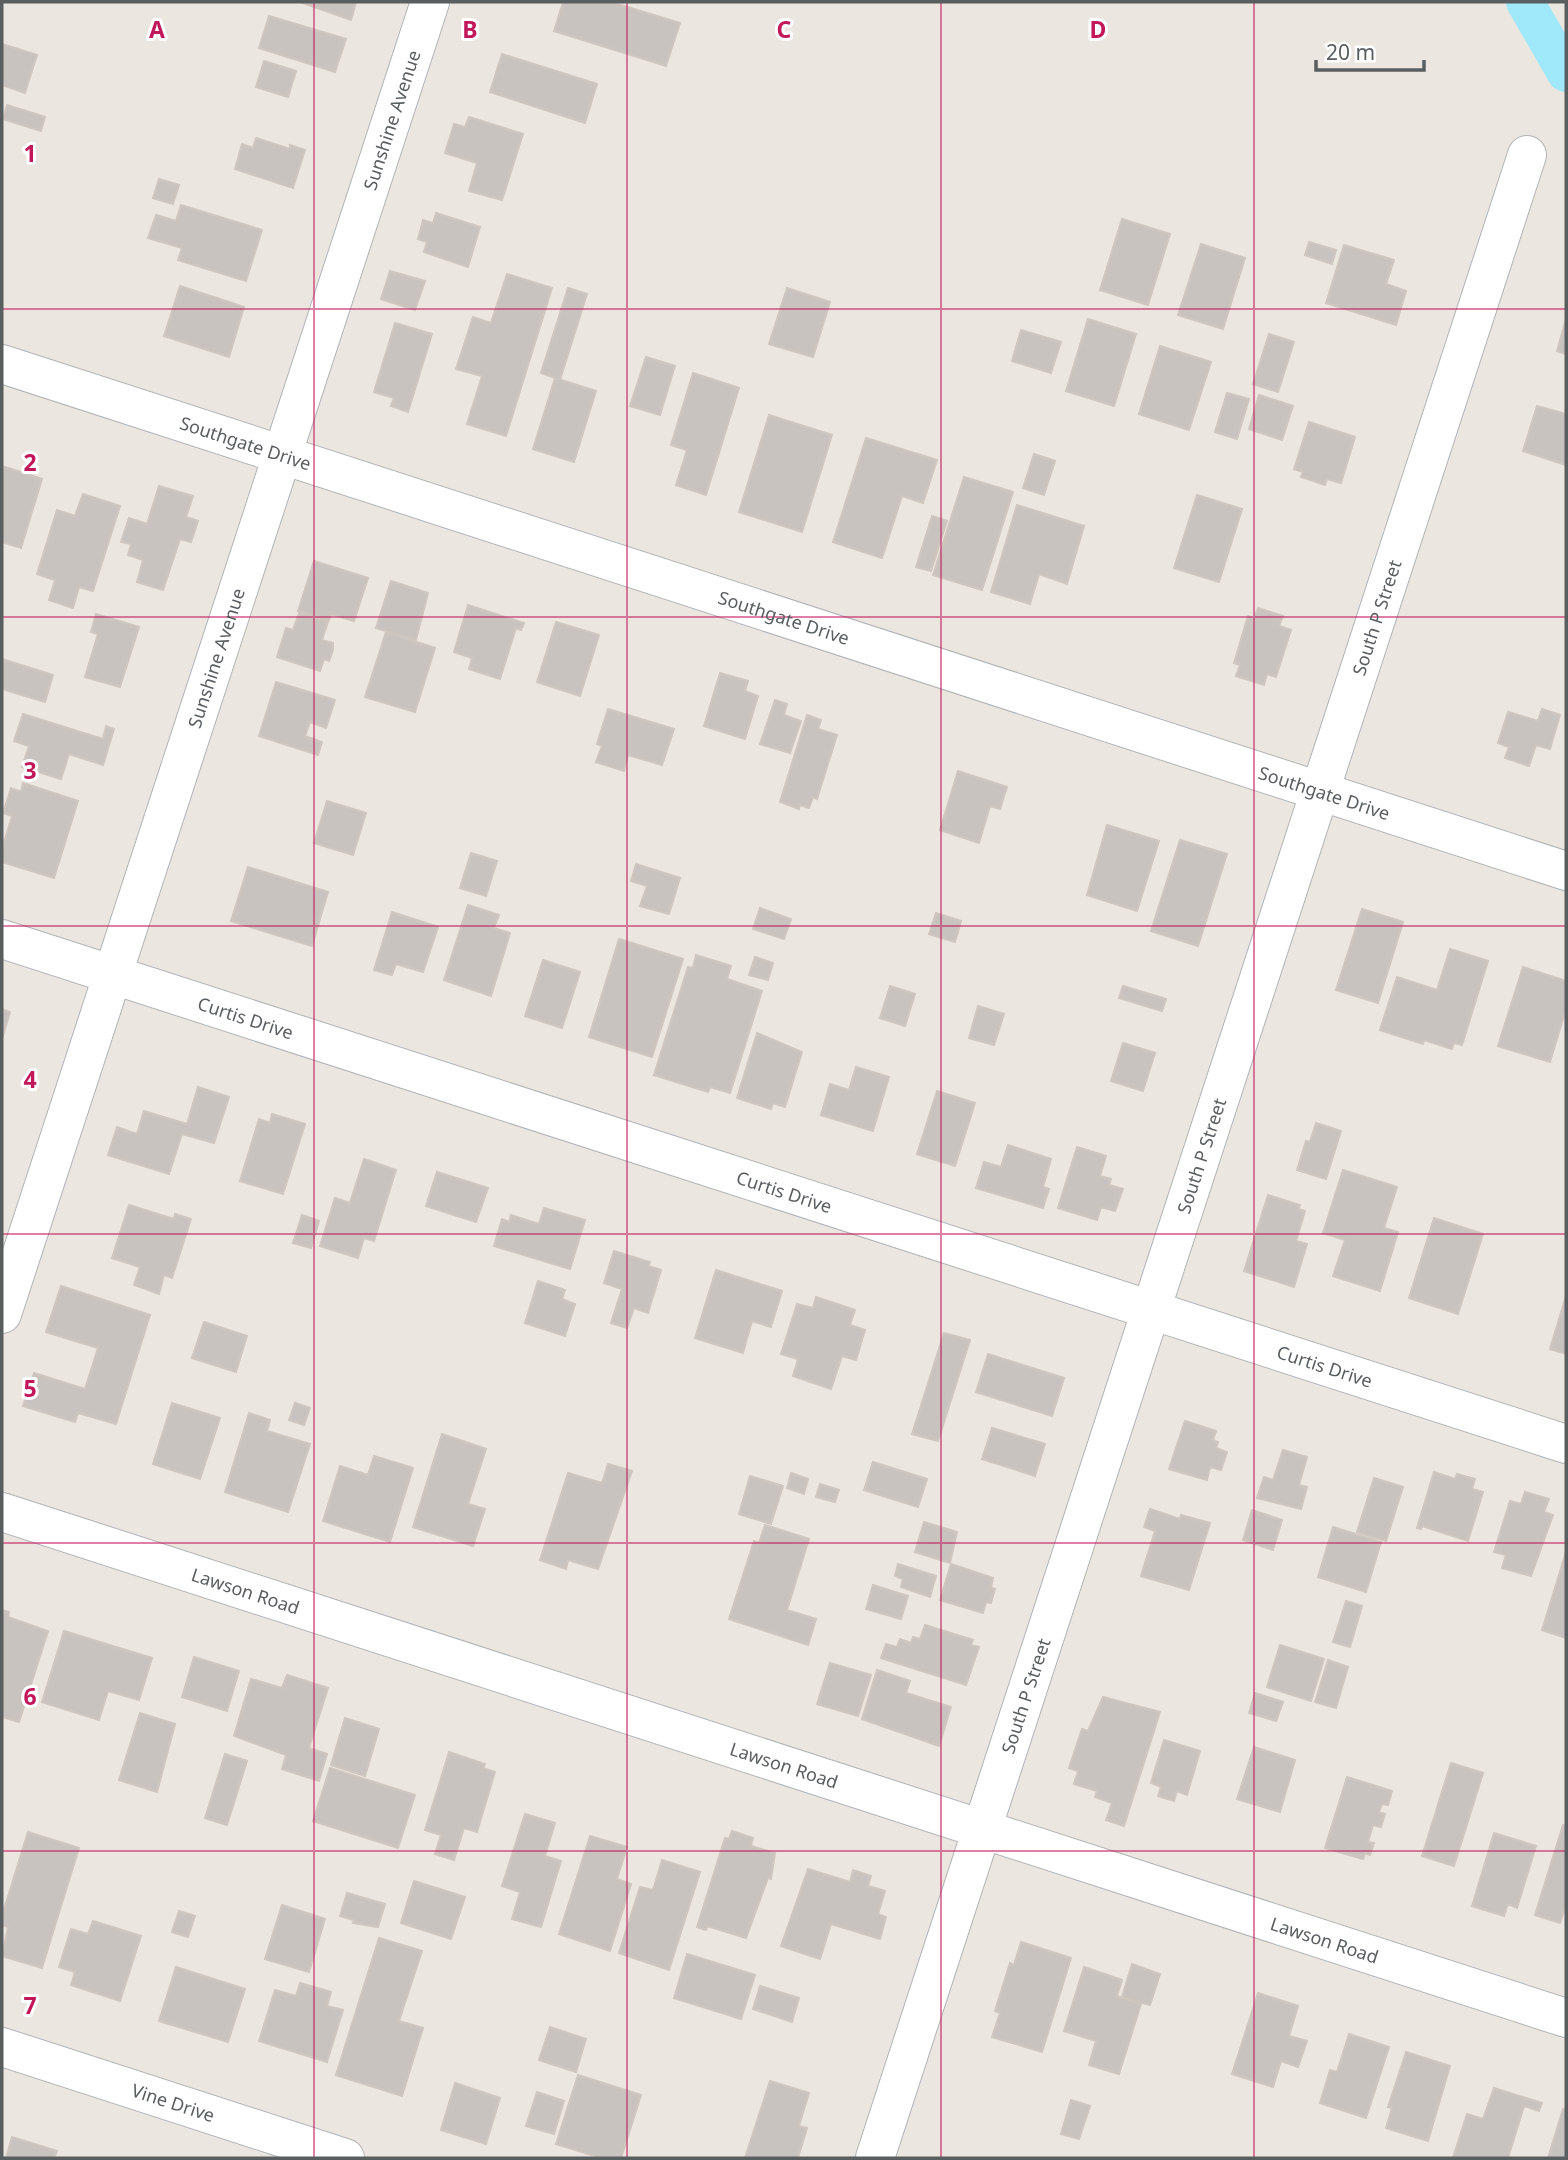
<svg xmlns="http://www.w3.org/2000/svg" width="1568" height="2160" font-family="'Noto Sans',sans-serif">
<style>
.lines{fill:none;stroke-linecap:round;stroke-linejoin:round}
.canal{stroke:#a0e9fb;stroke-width:38}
.building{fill:#c8c3bf;stroke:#cfc6bf;stroke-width:2}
.minor-casing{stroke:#b1b4b7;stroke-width:40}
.minor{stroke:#fff;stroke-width:38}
.grid{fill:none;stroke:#c2185b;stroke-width:2;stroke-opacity:0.55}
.labels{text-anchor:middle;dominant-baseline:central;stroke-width:6;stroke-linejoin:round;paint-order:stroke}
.street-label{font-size:18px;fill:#595e60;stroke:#fff}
.grid-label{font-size:23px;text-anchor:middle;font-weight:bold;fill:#c2185b;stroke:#fff;stroke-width:6;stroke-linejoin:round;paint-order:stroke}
</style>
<rect width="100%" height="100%" fill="#ebe6e0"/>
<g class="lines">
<path class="canal" d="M1525,2L1566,73"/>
</g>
<path class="building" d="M300,2H356L351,20Z
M563,2H611L680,23L666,66L554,31Z
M269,16L346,39L335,72L259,48Z
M2,44L37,55L25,93L2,85Z
M502,54L597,84L585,123L490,92Z
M264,61L296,71L288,97L256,87Z
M7,105L45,117L41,131L3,119Z
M469,117L523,134L502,200L469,191L477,163L445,153L454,124L465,127Z
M256,138L290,149V145L305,150L293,188L235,169L242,144L253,148Z
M159,179L179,185L173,204L153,198Z
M181,205L262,230L246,281L178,260L182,248L148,238L156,215L176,221Z
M436,213L480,227L468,267L424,252L427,242L418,239L423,220L433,223Z
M1122,219L1170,234L1148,305L1100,290Z
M1309,242L1336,250L1332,264L1305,255Z
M1201,244L1245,258L1223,329L1178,315Z
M1344,245L1394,260L1386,284L1406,291L1396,325L1326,303Z
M390,271L425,281L415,310L381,299Z
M507,274L552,288L506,436L467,424L482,376L456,369L473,317L491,323Z
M180,286L244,307L229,357L164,336Z
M568,288L587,294L560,380L541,373Z
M787,288L830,302L813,357L769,344Z
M1088,319L1136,334L1114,406L1066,391Z
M1566,319V354L1557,351Z
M395,323L432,334L408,412L391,406L394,398L374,392Z
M1021,330L1061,342L1051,373L1012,361Z
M1269,334L1294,342L1278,392L1253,384Z
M1160,346L1211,362L1189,430L1139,414Z
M646,357L675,366L660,415L630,406Z
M693,373L739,388L706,495L676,485L687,450L671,445Z
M555,378L596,391L574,462L533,449Z
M1227,393L1249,399L1237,439L1215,432Z
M1259,395L1293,406L1282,440L1249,429Z
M1537,406L1566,414V465L1523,451Z
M769,415L832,435L802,532L739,512Z
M1309,422L1355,437L1341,483L1327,479L1325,485L1301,477L1303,472L1294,469Z
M866,438L937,460L923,503L902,496L882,558L833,542Z
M1034,454L1055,461L1044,495L1023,488Z
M2,466L42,479L21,548L2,542Z
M964,477L1013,492L982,590L933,575Z
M159,486L193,496L186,517L198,521L191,542L180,539L163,590L137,582L143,560L128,555L131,544L121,542L129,518L147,524Z
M83,494L120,506L93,591L79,587L73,608L49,600L55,580L37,574L57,510L75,516Z
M1197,495L1242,509L1219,582L1174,568Z
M1017,505L1084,526L1067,584L1039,574L1030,604L991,592Z
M932,516L947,521L931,571L916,567Z
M314,561L368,578L354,621L331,614L329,620L298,611Z
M391,581L428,593L416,640L376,628Z
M468,605L524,623L521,630L516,628L500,679L469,669L472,658L454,652Z
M1258,608L1283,616L1279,626L1291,630L1276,677L1267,674L1264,685L1236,676L1240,665L1234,663L1248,616L1254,618Z
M299,613L328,622L322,640L333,643V650L329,661L324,659L320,671L277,657L286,628L293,630Z
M96,614L139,627L120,687L85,677L98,634L91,632Z
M556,622L599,635L580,696L537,682Z
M386,632L435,648L415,712L365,697Z
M2,659L53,675L45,702L2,689Z
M720,673L748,681L745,691L758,696L745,739L704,726Z
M276,682L335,700L326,728L310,722L305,736L322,742L318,755L259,736Z
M775,700L787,704L784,715L801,721L790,753L760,744Z
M608,709L674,729L662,765L628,755L624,771L596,762L602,746L597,744Z
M1542,709L1560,715L1550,749L1536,745L1529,766L1505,758L1509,747L1498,743L1508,712L1538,721Z
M23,714L103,739L106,726L114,729L103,765L69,754L61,779L22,767L29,746L14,741Z
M807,715L821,720L818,729L837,735L817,799L813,797L809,808L800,805L799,809L780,802Z
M958,771L1007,787L1000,809L990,806L979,843L940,830Z
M23,783L78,801L54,878L2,862V849L12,816L3,813L11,788L21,792Z
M327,801L366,813L353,855L314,843Z
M1107,825L1159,841L1137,911L1087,895Z
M1180,840L1227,854L1198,946L1151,931Z
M471,853L497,861L486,896L460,888Z
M636,864L680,878L669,914L640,906L647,886L631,881Z
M248,867L328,892L312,946L231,921Z
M468,905L499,915L494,928L510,933L491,996L444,980Z
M760,908L791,919L784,939L753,929Z
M1362,909L1403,922L1378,1003L1336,990Z
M392,912L438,927L423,972L396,964L392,975L374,970Z
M936,913L961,921L955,942L929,934Z
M619,939L683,959L652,1057L589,1037Z
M1450,949L1488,961L1462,1045L1454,1043L1452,1049L1424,1040L1423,1044L1380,1030L1397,977L1437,990Z
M696,955L731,966L727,979L762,991L730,1093L710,1087L708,1092L654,1075L688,967L693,968Z
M755,957L773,963L768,980L749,975Z
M543,960L580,972L562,1028L525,1016Z
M1523,967L1566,981V1009L1550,1062L1498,1046Z
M890,986L915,994L905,1026L880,1018Z
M1123,986L1166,999L1162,1011L1119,998Z
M978,1006L1004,1014L994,1045L969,1038Z
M2,1009L10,1012L2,1039Z
M757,1033L802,1052L785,1107L773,1103L771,1109L737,1098Z
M1123,1043L1155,1053L1143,1091L1111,1081Z
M856,1067L889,1077L873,1131L821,1115L830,1084L849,1090Z
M198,1087L229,1097L214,1143L182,1134L169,1174L108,1155L117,1127L137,1134L144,1111L187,1124Z
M937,1091L975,1103L955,1166L917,1154Z
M272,1114L305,1124L283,1194L240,1181L259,1119L270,1123Z
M1316,1123L1341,1131L1326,1179L1297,1170L1306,1141L1310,1142Z
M1008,1145L1051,1159L1043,1187L1049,1189L1043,1208L976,1188L984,1162L1001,1167Z
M1077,1147L1106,1156L1100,1176L1111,1179L1109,1185L1123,1189L1115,1211L1101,1207L1097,1220L1058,1208Z
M364,1159L396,1170L374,1241L364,1238L358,1258L320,1246L335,1198L350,1203Z
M1343,1170L1397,1187L1384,1228L1398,1232L1380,1291L1333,1276L1345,1240L1323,1233Z
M437,1172L488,1188L476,1222L426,1206Z
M1268,1195L1300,1205L1298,1209L1305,1211L1296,1241L1307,1244L1294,1287L1244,1271Z
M129,1205L174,1219L175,1214L191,1219L172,1278L164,1275L159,1294L134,1285L140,1267L112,1258Z
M544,1208L585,1220L570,1269L494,1246L502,1219L509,1222L511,1215L539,1224Z
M302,1215L319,1221L311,1248L293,1243Z
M1434,1218L1483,1234L1458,1314L1409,1298Z
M614,1251L650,1262L648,1266L661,1270L648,1313L634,1308L627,1328L611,1323L622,1289L604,1283Z
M716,1270L782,1291L771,1327L752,1321L743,1353L695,1338Z
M538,1281L565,1290L562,1299L575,1304L565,1336L525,1323Z
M61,1286L150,1315L116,1424L78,1413L75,1422L23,1406L34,1373L85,1389L98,1348L46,1332Z
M1566,1296V1354L1550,1349Z
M816,1297L855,1310L850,1325L865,1330L856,1360L842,1356L831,1389L793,1376L798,1359L781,1354L797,1304L813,1308Z
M204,1322L247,1336L236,1372L192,1358Z
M944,1333L970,1340L938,1441L912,1434Z
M988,1354L1064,1378L1052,1416L976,1392Z
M172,1403L220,1418L200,1479L153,1464Z
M295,1403L310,1408L304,1425L289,1420Z
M249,1413L270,1420L267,1431L310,1444L288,1512L225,1492Z
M1185,1421L1216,1431L1213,1440L1218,1442L1216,1448L1227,1452L1221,1470L1210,1467L1207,1480L1169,1469Z
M992,1428L1045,1444L1035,1476L982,1459Z
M442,1434L486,1449L468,1504L485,1509L473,1546L413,1527Z
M1283,1450L1307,1457L1299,1485L1307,1487L1301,1509L1257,1498L1264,1477L1273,1480Z
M374,1456L413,1468L390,1542L323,1521L340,1466L368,1475Z
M873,1462L927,1479L918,1507L864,1490Z
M608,1464L632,1471L598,1569L568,1560L566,1569L540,1560L568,1473L602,1483Z
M1434,1472L1455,1479L1457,1474L1475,1479L1472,1489L1483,1492L1468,1541L1422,1526L1421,1529L1417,1528Z
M791,1473L808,1479L804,1494L787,1488Z
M750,1476L783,1486L771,1524L739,1514Z
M1374,1478L1403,1487L1386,1541L1357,1532Z
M820,1484L839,1490L835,1502L816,1497Z
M1525,1492L1549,1499L1544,1512L1553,1515L1531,1576L1502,1568L1506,1555L1494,1552L1510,1501L1521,1504Z
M1150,1509L1180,1519L1181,1515L1210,1523L1189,1590L1141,1576L1155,1531L1144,1527Z
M1252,1510L1282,1520L1273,1550L1243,1540Z
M924,1522L957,1532L950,1563L915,1552Z
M765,1525L809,1539L787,1610L816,1619L808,1645L729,1619L754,1541L759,1543Z
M1333,1527L1381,1542L1366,1592L1318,1577Z
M1566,1552V1638L1542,1630Z
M898,1564L936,1576L930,1597L901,1587L903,1579L895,1576Z
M951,1564L993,1578L991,1588L995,1589L991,1603L986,1602L983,1613L940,1600Z
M873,1585L908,1596L901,1619L866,1609Z
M1346,1601L1362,1606L1350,1647L1333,1642Z
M2,1610L9,1612L8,1617L48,1631L19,1722L2,1717Z
M925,1625L973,1640L971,1645L979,1647L966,1685L881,1658L886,1644L897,1647L900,1639L911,1643L913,1637L920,1639Z
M64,1631L152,1658L139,1700L108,1691L99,1720L42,1702Z
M1280,1645L1324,1659L1311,1701L1267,1687Z
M194,1657L239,1671L227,1711L182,1697Z
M1328,1660L1348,1667L1336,1708L1315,1702Z
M830,1663L871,1675L858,1716L817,1704Z
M877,1670L910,1681L906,1693L951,1707L939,1746L862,1719Z
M287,1675L328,1688L309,1748L327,1754L319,1781L282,1769L286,1755L234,1736L251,1679L282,1688Z
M1255,1693L1283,1702L1276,1721L1249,1713Z
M1103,1697L1160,1712L1124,1826L1106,1820L1112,1803L1095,1797L1097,1791L1074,1784L1078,1771L1069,1768L1082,1729L1088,1731Z
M140,1713L175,1724L157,1792L119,1780Z
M345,1718L379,1729L365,1776L331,1765Z
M1164,1740L1200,1751L1187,1795L1177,1791L1174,1801L1158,1796L1161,1787L1151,1783Z
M1254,1747L1295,1760L1280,1812L1237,1799Z
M449,1752L485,1764L483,1768L495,1772L477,1832L464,1828L454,1860L435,1854L441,1835L425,1830Z
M225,1754L247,1761L227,1825L205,1818Z
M1451,1763L1483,1773L1454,1866L1422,1856Z
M330,1768L415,1795L398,1848L313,1821Z
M1347,1777L1392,1791L1388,1805L1382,1804L1379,1812L1385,1814L1381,1827L1373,1825L1368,1842L1374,1843L1370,1855L1365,1853L1363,1859L1325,1848Z
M525,1814L555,1823L545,1856L561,1861L541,1927L512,1919L520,1892L502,1886Z
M1563,1825L1566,1826V1905L1560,1923L1535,1915Z
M732,1831L753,1838L751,1846L775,1853L771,1879L768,1878L746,1938L707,1926L706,1930L697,1927L725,1838L729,1839Z
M28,1832L79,1848L42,1968L2,1956L8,1927L2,1925V1916Z
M1494,1833L1536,1846L1517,1908L1508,1904L1504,1916L1472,1906Z
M590,1836L627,1847L617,1879L631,1884L610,1951L559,1934Z
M662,1860L700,1872L669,1970L619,1953L640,1887L653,1890Z
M808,1869L850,1882L853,1870L871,1876L868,1886L885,1891L878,1914L886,1917L880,1939L831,1924L820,1959L781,1946Z
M414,1881L465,1897L451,1939L401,1923Z
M347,1893L385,1904L378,1927L353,1923L354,1920L340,1916Z
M282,1905L325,1919L309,1972L265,1959Z
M179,1911L195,1916L188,1937L172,1932Z
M93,1921L141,1936L120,2001L71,1985L75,1972L59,1967L71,1929L88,1934Z
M379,1938L422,1951L399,2021L423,2028L402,2096L336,2075Z
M1021,1942L1071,1958L1042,2052L992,2037L1000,2013L995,2011L1010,1963L1014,1965Z
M687,1954L755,1975L741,2019L674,1998Z
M1132,1964L1160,1974L1150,2005L1122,1997Z
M176,1967L245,1989L228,2042L159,2021Z
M1084,1967L1122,1980L1117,1996L1141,2004L1119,2074L1089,2065L1096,2041L1064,2031Z
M300,1983L331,1992L327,2006L343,2010L327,2062L259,2041L275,1990L296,1996Z
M760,1986L799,1998L792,2022L753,2009Z
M1258,1993L1298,2006L1289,2036L1307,2041L1298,2067L1281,2061L1273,2087L1232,2074Z
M550,2027L586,2039L576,2072L539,2060Z
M1349,2034L1389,2047L1366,2118L1320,2103L1330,2070L1337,2072Z
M1406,2052L1450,2066L1428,2141L1386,2128L1392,2108L1388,2107Z
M578,2075L641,2095L621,2158H601L556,2144Z
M770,2081L809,2093L799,2126L807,2128L798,2158H745Z
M455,2083L500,2098L486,2144L441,2130Z
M1494,2088L1542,2103L1539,2111L1524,2106L1508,2158H1453L1467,2114L1483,2119Z
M537,2092L564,2101L554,2134L526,2126Z
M1071,2100L1090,2106L1079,2139L1061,2134Z
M1563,2109L1566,2110V2158H1548Z
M12,2137L57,2151L54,2158H6Z"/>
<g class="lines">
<g class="minor-casing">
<g id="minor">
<path id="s1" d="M2,364L1566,871"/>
<path id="s2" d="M2,939L1566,1444"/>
<path id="s3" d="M2,1314L430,2"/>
<path id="s4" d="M2,1512L1566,2018"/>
<path id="s5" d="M2,2047L345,2158"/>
<path id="s6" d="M875,2158L1527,155"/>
</g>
</g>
<use href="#minor" class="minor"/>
</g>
<path class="grid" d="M314,2V2158M627,2V2158M941,2V2158M1254,2V2158M2,309H1566M2,617H1566M2,926H1566M2,1234H1566M2,1543H1566M2,1851H1566"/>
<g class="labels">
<g class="street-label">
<text stroke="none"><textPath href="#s3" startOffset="1256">Sunshine Avenue</textPath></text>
<text stroke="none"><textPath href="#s1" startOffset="256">Southgate Drive</textPath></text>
<text stroke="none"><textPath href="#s6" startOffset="1620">South P Street</textPath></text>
<text stroke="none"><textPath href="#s1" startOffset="822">Southgate Drive</textPath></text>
<text stroke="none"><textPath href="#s3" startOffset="690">Sunshine Avenue</textPath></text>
<text stroke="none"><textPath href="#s1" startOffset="1390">Southgate Drive</textPath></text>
<text stroke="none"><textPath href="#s2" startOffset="256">Curtis Drive</textPath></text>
<text stroke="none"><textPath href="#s6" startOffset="1054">South P Street</textPath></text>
<text stroke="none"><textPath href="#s2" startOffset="822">Curtis Drive</textPath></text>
<text stroke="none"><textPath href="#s2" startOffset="1390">Curtis Drive</textPath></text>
<text stroke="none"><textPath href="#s4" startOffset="256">Lawson Road</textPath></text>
<text stroke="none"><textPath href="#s6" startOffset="486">South P Street</textPath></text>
<text stroke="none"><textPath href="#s4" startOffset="822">Lawson Road</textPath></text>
<text stroke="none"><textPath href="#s4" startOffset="1390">Lawson Road</textPath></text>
<text stroke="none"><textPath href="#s5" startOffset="180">Vine Drive</textPath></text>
</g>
</g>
<g class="grid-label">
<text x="157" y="38">A</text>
<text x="470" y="38">B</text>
<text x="784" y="38">C</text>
<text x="1098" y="38">D</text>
<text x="30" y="162">1</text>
<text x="30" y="471">2</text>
<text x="30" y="779">3</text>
<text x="30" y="1088">4</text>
<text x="30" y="1397">5</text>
<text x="30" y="1705">6</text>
<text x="30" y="2014">7</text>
</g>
<rect width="1568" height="2160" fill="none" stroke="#595e60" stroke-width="7"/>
<path d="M1316 60v10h108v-10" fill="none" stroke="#595e60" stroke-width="3.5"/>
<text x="1326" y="60" font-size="21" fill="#595e60" stroke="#ffffff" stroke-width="5" paint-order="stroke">20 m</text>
</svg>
